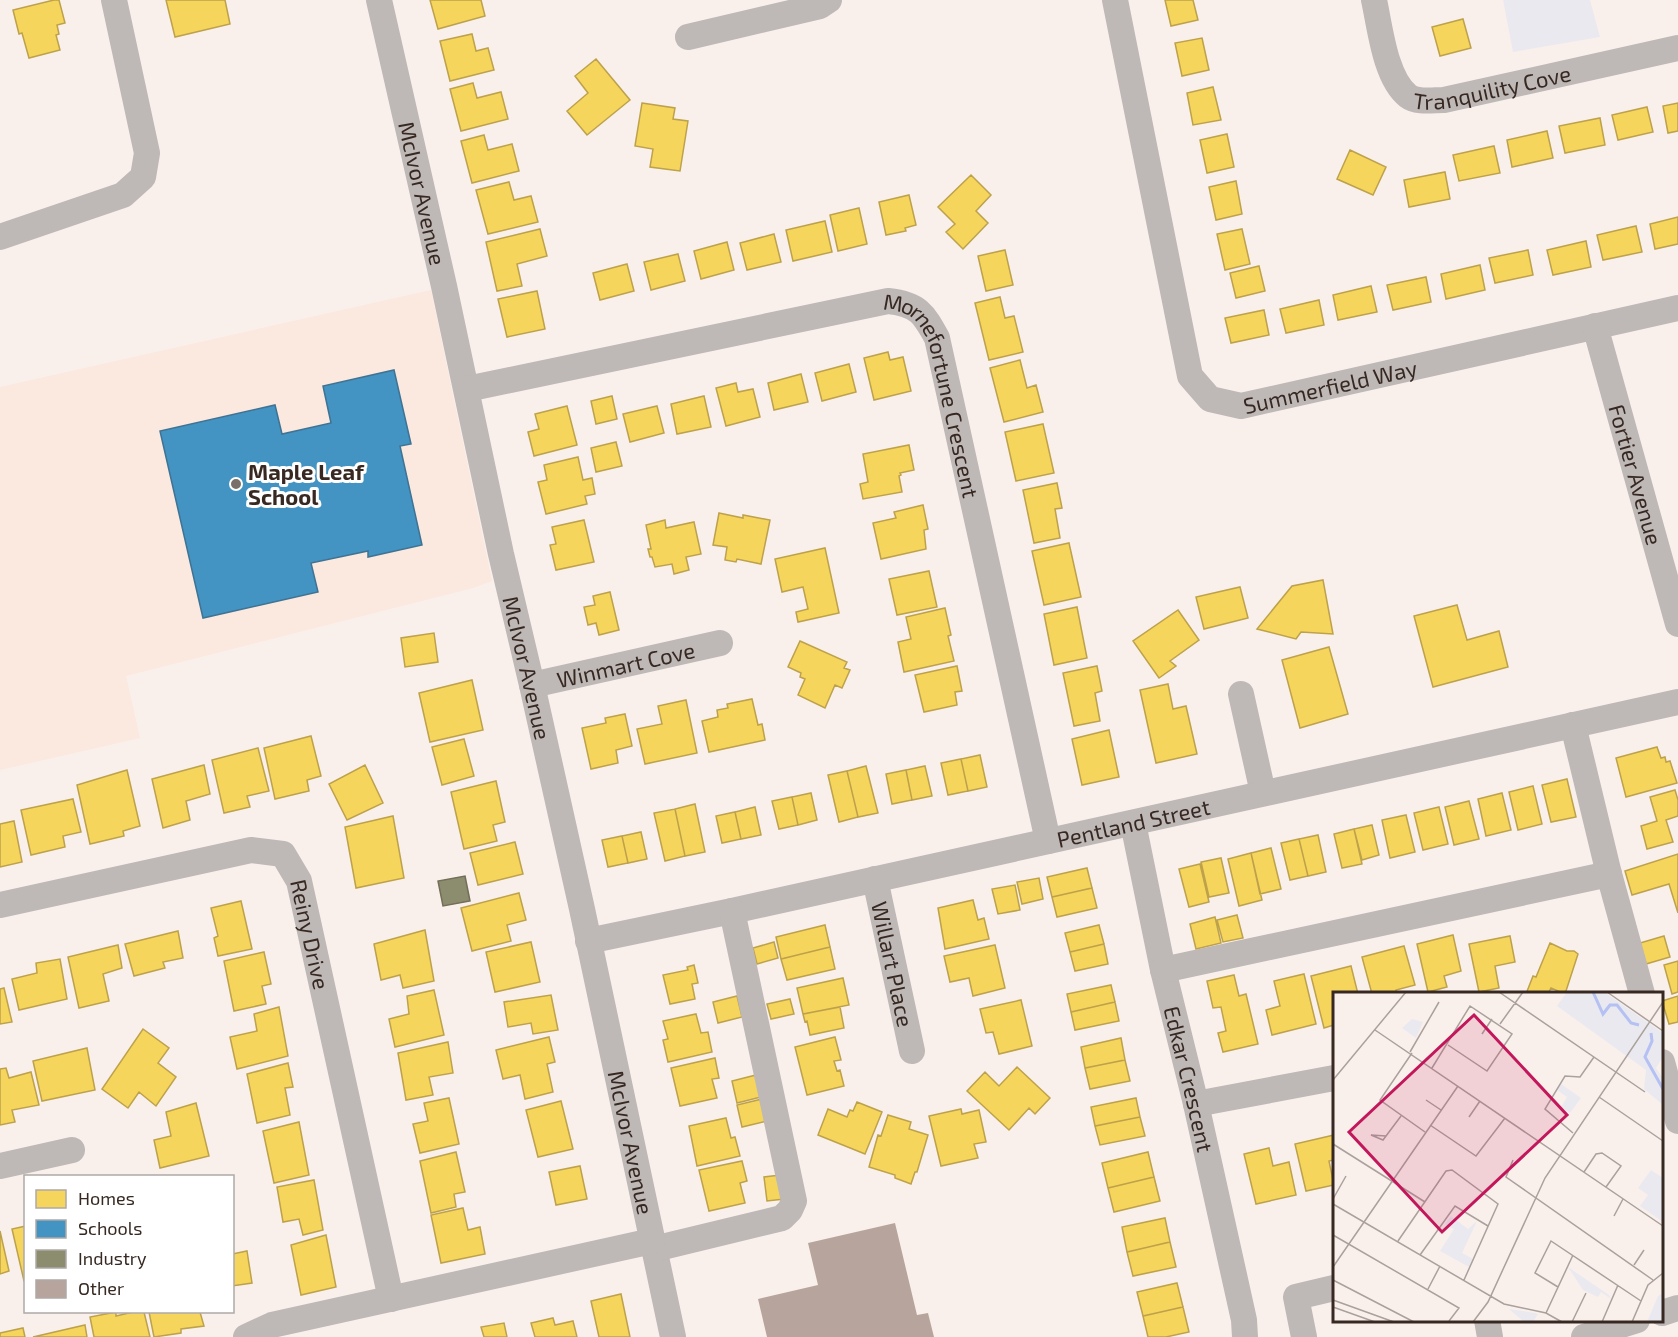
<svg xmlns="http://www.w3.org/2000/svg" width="1678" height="1337" font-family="'Exo 2',sans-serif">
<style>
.built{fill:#fbe8df}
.park{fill:#eae9ef}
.homes{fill:#f6d55c;stroke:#bda14b;stroke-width:1.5}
.schools{fill:#4393c3;stroke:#3f7393;stroke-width:1.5}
.industry{fill:#8c8c6e;stroke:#726e57;stroke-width:1.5}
.building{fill:#b7a59d}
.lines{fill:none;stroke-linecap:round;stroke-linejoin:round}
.minor{stroke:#beb8b6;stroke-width:26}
.poi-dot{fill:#7b6f69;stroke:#fff;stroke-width:2}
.labels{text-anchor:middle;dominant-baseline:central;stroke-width:6;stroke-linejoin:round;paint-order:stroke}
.street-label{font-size:22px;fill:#372922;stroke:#fff}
.poi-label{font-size:22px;font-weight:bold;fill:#372922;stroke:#fff;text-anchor:start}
.inset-river{fill:none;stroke:#b4c1f2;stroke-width:3}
.inset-road{fill:none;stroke:#aba09b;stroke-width:1.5}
.view{fill:#c2185b;fill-opacity:0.15;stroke:#c2185b;stroke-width:3}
.inset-edge{fill:none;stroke:#372922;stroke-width:3}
</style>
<rect width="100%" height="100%" fill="#f9f0ec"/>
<path class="built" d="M431,290L492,581L473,588L126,676L140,738L0,770V387Z"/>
<path class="park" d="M1503,0H1590L1600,37L1513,52Z"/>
<path class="homes" d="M54,0H59L65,23L57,25L59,34L56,35L60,50L29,58L22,33L19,34L13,10Z
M166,0H225L230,24L175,37Z
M430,0H481L485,16L438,29Z
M1165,0H1193L1198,20L1171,26Z
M1463,19L1471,48L1440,56L1432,27Z
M472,34L476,51L488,48L494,70L450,81L440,41Z
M1202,38L1209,70L1182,76L1175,43Z
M596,59L630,100L587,135L567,111L588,93L575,76Z
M473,83L477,98L501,92L508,119L461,131L450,89Z
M1213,87L1221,120L1193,125L1187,93Z
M642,103L675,108L673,119L688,121L680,171L650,167L653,149L635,146Z
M1678,103V131L1668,133L1663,106Z
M1647,107L1653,132L1618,140L1612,115Z
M1600,118L1605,145L1565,153L1559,126Z
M1547,131L1553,158L1512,167L1507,140Z
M1227,134L1234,167L1207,173L1200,140Z
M484,135L488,150L512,144L519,171L472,183L461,141Z
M1494,146L1500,173L1459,181L1453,155Z
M1350,150L1386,167L1373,195L1337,179Z
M1445,172L1450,199L1409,207L1404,180Z
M971,175L991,195L976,211L988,223L963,249L946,232L955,224L938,207Z
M1236,181L1242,214L1216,220L1209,187Z
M509,182L514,200L531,196L538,222L488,234L476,190Z
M909,195L916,225L905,228L906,231L886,235L879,202Z
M859,208L867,244L838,251L830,215Z
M1678,217V244L1655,249L1650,224Z
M825,221L832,252L793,261L786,230Z
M1636,226L1642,252L1603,260L1597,235Z
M540,229L547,256L517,264L522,286L497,291L486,242Z
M1242,229L1250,264L1225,270L1217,234Z
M774,234L781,262L747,270L740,243Z
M1586,241L1591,267L1553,275L1547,250Z
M727,242L734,270L701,279L694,251Z
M1005,250L1013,285L986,291L978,256Z
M1528,250L1533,275L1495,283L1489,258Z
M678,254L685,281L651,290L644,262Z
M627,264L634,291L600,300L593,273Z
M1480,265L1485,290L1446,299L1441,274Z
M1259,266L1265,291L1236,298L1230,273Z
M1426,277L1431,302L1393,310L1387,285Z
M1371,286L1377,312L1338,320L1333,295Z
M537,291L545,329L507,337L498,299Z
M1000,297L1005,318L1014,316L1023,352L989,360L975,303Z
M1319,300L1324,325L1286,333L1280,309Z
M1264,310L1269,335L1231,343L1225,318Z
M888,352L890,360L903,357L911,391L874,400L864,358Z
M1020,360L1027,388L1036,385L1043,412L1004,422L990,368Z
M849,364L856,392L822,401L815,373Z
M801,374L808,402L774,410L768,383Z
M736,383L738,392L753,389L760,417L726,426L716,388Z
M612,396L617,419L596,424L591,401Z
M704,396L711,427L677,434L671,404Z
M567,406L577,445L534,456L528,432L539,429L535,414Z
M657,406L664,433L630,442L623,414Z
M1043,424L1054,473L1016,481L1005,432Z
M616,442L622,466L596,472L591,448Z
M909,445L914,470L900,473L901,475L899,476L902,492L863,499L860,484L868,482L863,454Z
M578,457L583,480L592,478L595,494L585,496L587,504L546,514L538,482L547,480L544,465Z
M1057,483L1062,508L1055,509L1060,538L1034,543L1023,490Z
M923,505L928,529L924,530L926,549L881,559L873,523L896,518L894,512Z
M719,513L743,518V515L770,520L761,564L737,559L736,562L725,560L727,547L713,545Z
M584,520L594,562L556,570L550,545L556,544L552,527Z
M665,520L666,528L694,522L701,554L686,557L689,570L674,574L672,564L655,567L652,557H650L648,549H651L646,525Z
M1069,543L1081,597L1044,605L1032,551Z
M825,548L839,613L798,622L796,612L808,609L803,587L782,592L775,559Z
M929,571L937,607L897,615L889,579Z
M1323,580L1333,634L1301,632L1296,639L1257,629L1292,586Z
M1240,587L1248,618L1204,629L1196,597Z
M610,592L619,630L599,635L596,623L588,625L584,607L595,605L593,596Z
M1457,605L1467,640L1499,631L1508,667L1433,687L1414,616Z
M1077,607L1087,658L1054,665L1044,614Z
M945,608L951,635L948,636L954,661L904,672L898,642L911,639L906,617Z
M1178,610L1199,640L1170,661L1176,666L1159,678L1133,641Z
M434,633L438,662L405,667L401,638Z
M800,641L847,662L844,668L850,670L842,688L835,685L825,708L798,695L805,679L800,677L801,673L788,667Z
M1329,647L1348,714L1300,728L1282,660Z
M957,666L962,691L955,692L957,705L924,712L915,675Z
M1097,666L1102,691L1095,693L1100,721L1074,726L1063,673Z
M472,680L483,730L430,742L419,693Z
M1168,684L1173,709L1186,706L1197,754L1156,763L1140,690Z
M752,699L758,725L762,724L765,740L709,752L702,721L718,717L717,710L728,708L727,704Z
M686,700L697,753L645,764L637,729L662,724L658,706Z
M625,714L632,746L616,750L618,763L591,769L582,728L606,723L605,718Z
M1109,730L1119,777L1082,785L1072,739Z
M311,736L321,776L307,780L309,791L275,799L264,748Z
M464,739L474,776L442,785L432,747Z
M1657,747L1661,758L1665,757L1666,762L1670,761L1677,783L1626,797L1616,758Z
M258,748L269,791L247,796L250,807L224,813L212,760Z
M980,755L987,787L968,791L961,759Z
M961,759L968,791L948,795L941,763Z
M204,765L210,794L186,801L190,820L163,828L152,779Z
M365,765L383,803L347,820L329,784Z
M866,766L878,813L858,817L847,771Z
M925,766L932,796L912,800L906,770Z
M127,770L140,826L123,831L124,836L90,844L77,785Z
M906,770L912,800L892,804L886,774Z
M847,771L858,817L839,822L828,775Z
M1567,779L1576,817L1551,822L1542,785Z
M496,781L505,822L493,825L497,841L464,849L451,792Z
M1533,786L1542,824L1518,830L1509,792Z
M1675,790L1678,800V816L1666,820L1673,842L1647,849L1641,826L1657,821L1650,797Z
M811,793L817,820L798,825L792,797Z
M1502,793L1511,830L1486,836L1478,799Z
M792,797L798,825L779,829L772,801Z
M73,799L81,832L63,836L65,847L31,855L21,810Z
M1469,801L1479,839L1454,845L1445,807Z
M695,804L705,852L685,856L675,809Z
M755,807L761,835L741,839L735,812Z
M1439,807L1448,844L1423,850L1414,813Z
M675,809L685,856L665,861L654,813Z
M735,812L741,839L722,843L716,816Z
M1406,815L1415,852L1390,858L1382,820Z
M393,816L404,878L356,888L345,827Z
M14,821L22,862L0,867V824Z
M1372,825L1379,855L1362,860L1354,829Z
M1354,829L1362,864L1342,868L1334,834Z
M641,832L647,859L628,863L622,836Z
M1318,835L1326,872L1308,876L1299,839Z
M622,836L628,863L608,867L602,840Z
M1299,839L1308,876L1290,880L1281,843Z
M515,842L523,874L478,885L470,853Z
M1271,848L1281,889L1260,894L1251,853Z
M1251,853L1262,900L1239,906L1228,859Z
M1678,854V913L1669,884L1632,895L1625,871Z
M1221,858L1229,893L1209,897L1201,862Z
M1200,864L1209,902L1189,907L1179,869Z
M1087,868L1092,888L1052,897L1047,877Z
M1039,878L1043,899L1022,904L1017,882Z
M1015,885L1020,910L998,914L992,889Z
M1092,888L1097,908L1057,917L1052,897Z
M519,893L526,920L507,925L511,941L472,951L461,908Z
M973,900L978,920L984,918L989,939L945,949L938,908Z
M241,901L252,949L218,956L214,938L218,936L211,908Z
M1237,915L1243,938L1223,942L1217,920Z
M1215,917L1221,943L1196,949L1190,924Z
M825,925L830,947L781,959L776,937Z
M1099,925L1104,944L1070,952L1065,933Z
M425,930L434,981L403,988L400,975L381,980L374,944Z
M178,931L183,958L163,962L165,968L134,976L125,944Z
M1453,935L1461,971L1444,976L1447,987L1428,992L1417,944Z
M1510,936L1515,962L1495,966L1499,988L1479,992L1469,944Z
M1664,936L1670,957L1646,964L1640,943Z
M531,942L540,982L495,992L486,952Z
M774,942L778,958L757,964L753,948Z
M1550,943L1567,951H1574L1578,954L1565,994L1551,988L1548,994H1526L1533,976L1536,977Z
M1104,944L1108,964L1075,971L1070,952Z
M118,945L122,968L103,974L109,1001L79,1008L68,957Z
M995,945L1005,988L973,996L969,978L950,982L944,956Z
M1404,946L1415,985L1396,990V994H1372L1362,957Z
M830,947L835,969L787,980L781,959Z
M264,952L271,984L262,986L266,1004L234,1011L224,961Z
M60,959L67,999L19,1010L12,979L37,973L36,963Z
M1678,961V992L1672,994L1664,965Z
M694,965L698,983L692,984L695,999L670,1004L663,975L688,970L687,967Z
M1351,966L1358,994H1334V1025L1324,1028L1311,976Z
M1304,974L1316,1024L1272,1035L1266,1010L1280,1006L1274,981Z
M1234,975L1239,996L1246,994L1258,1044L1223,1052L1218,1033L1226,1031L1221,1007L1213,1008L1207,981Z
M843,978L849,1005L803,1014L797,988Z
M1111,985L1115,1002L1071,1012L1067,994Z
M4,988L12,1022L0,1024V989Z
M434,990L444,1035L395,1047L389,1019L409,1014L407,996Z
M551,995L558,1030L533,1034L531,1023L508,1027L504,1002Z
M737,996L742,1017L718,1023L713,1002Z
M1678,996V1022L1669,1024L1662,1001Z
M790,999L794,1014L771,1019L767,1004Z
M1021,1000L1032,1046L999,1054L993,1032L986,1033L980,1009Z
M1115,1002L1119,1021L1075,1030L1071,1012Z
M279,1007L288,1056L237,1069L230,1037L257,1031L254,1014Z
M840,1007L844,1028L810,1035L807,1021L805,1022L803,1014Z
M696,1014L701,1033L708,1032L712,1052L668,1062L663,1040L668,1039L663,1021Z
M143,1029L169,1048L158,1063L176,1077L156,1106L139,1092L128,1108L102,1089Z
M549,1037L555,1062L547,1064L553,1092L525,1099L520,1075L503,1079L496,1050Z
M835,1037L841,1060L834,1061L837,1071L840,1070L844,1086L807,1095L795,1047Z
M1121,1038L1125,1060L1085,1068L1081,1047Z
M448,1042L453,1073L429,1077L433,1095L406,1100L398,1053Z
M87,1048L95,1090L42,1101L33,1061Z
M715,1058L719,1078L712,1079L717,1098L680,1106L671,1068Z
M1125,1060L1130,1081L1090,1089L1085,1068Z
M288,1063L293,1087L285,1088L290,1115L257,1123L247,1074Z
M1017,1067L1050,1098L1035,1114L1029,1108L1009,1130L967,1091L985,1072L999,1086Z
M6,1068L9,1078L31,1072L39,1105L12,1110L15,1122L0,1125V1069Z
M756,1075L761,1097L737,1103L732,1081Z
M449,1098L459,1144L420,1153L413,1124L428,1121L424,1103Z
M1136,1098L1140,1117L1095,1126L1091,1107Z
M762,1099L767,1121L742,1127L737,1105Z
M561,1101L573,1149L538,1157L526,1110Z
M857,1102L882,1112L865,1154L818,1135L828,1109L847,1117L850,1110L853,1111Z
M196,1103L209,1156L160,1168L154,1140L171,1136L166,1112Z
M961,1109L962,1114L979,1110L986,1142L974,1144L978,1158L941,1166L929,1116Z
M888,1115L911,1122L909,1129L928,1135L917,1172H915L911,1184L895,1178V1175L869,1167L878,1135L881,1136Z
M1140,1117L1145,1136L1100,1145L1095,1126Z
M726,1118L731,1138L735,1137L740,1156L697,1166L689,1126Z
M299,1122L309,1175L274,1183L263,1131Z
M1334,1135V1160L1329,1161L1334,1185L1306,1191L1295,1144Z
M1269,1148L1273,1166L1289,1162L1296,1195L1256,1204L1244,1154Z
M456,1152L465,1192L454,1194L456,1207L431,1213L420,1161Z
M1148,1152L1154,1177L1108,1188L1102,1163Z
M742,1161L747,1181L740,1183L745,1203L709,1211L699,1170Z
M580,1166L587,1199L556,1205L549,1172Z
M780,1175L784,1199L767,1201L764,1177Z
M1154,1177L1160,1201L1114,1212L1108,1188Z
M314,1180L323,1230L303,1235L299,1219L283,1222L277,1187Z
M463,1208L468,1230L480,1227L485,1254L441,1263L431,1215Z
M1165,1218L1170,1242L1127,1252L1122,1227Z
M26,1226V1281H24L12,1229Z
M0,1231L9,1271L0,1274Z
M326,1235L336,1287L301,1295L291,1245Z
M1170,1242L1176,1267L1133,1276L1127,1252Z
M247,1251L252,1283L232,1286V1254Z
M1177,1283L1183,1307L1143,1316L1137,1292Z
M621,1294L630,1337H599L591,1301Z
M1183,1307L1189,1332L1166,1337H1148L1143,1316Z
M116,1312V1316L133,1312H144L150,1337H94L90,1317Z
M149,1312H200L204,1326L181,1329V1333L154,1337Z
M553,1318L555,1325L573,1321L577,1337H535L531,1323Z
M504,1323L507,1337H484L481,1327Z
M85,1325L87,1337H33Z
M23,1328L25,1337H0V1333Z"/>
<path class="schools" d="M394,370L411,444L400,446L422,545L368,557V551L311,563L318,592L203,618L160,431L275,405L282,434L331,423L323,386Z"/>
<path class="industry" d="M465,876L470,901L443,906L438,881Z"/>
<path class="building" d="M895,1223L917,1315L928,1313L934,1337H767L758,1299L818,1285L808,1243Z"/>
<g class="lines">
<g class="minor">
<path id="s1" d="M379,0L444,286L501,554L532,685L582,909L673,1337"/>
<path id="s2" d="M1115,0L1190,376L1210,399L1241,406L1678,308"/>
<path id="s3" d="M1374,0C1380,27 1385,78 1408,96C1417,103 1433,100 1444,100L1678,48"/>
<path d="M688,37L820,6L829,0"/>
<path d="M0,237L123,195L143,177L147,153L114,0"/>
<path id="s4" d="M1595,326L1678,624"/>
<path id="s5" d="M467,389L888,301C918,304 924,314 937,338L1048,841"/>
<path id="s6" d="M532,685L720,643"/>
<path d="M1241,694L1263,793"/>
<path d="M1573,725L1609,874L1642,994"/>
<path id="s7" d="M1133,823L1163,970L1196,1104L1244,1320L1245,1337"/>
<path id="s8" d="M875,879L912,1051"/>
<path id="s9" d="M0,905L251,850L283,854L299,881L391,1299"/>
<path id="s10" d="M588,941L732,911L1678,702"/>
<path d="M1163,970L1609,874"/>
<path d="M1662,1062L1678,1121"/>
<path d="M1196,1104L1334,1078"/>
<path d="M0,1166L72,1150"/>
<path d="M654,1249L782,1218L790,1210L794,1201L732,911"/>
<path d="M1662,1313L1678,1308"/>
<path d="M1487,1320L1490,1337"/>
<path d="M246,1337L272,1325L652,1241"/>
<path d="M1304,1337L1296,1297L1334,1288"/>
<path d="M1584,1337L1637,1320"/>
</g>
</g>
<circle class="poi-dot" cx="236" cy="484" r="6"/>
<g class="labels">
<g class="street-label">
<text stroke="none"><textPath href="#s3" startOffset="190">Tranquility Cove</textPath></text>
<text stroke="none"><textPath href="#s1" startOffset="198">McIvor Avenue</textPath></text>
<text stroke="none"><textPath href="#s2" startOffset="537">Summerfield Way</textPath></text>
<text stroke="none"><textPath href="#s5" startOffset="542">Mornefortune Crescent</textPath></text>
<text stroke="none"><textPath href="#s4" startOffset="154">Fortier Avenue</textPath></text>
<text stroke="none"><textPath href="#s6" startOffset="96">Winmart Cove</textPath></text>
<text stroke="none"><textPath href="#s1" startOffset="684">McIvor Avenue</textPath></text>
<text stroke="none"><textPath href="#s10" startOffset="558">Pentland Street</textPath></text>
<text stroke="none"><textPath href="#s9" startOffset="375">Reiny Drive</textPath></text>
<text stroke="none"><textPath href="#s8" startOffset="87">Willart Place</textPath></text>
<text stroke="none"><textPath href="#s7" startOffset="262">Edkar Crescent</textPath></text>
<text stroke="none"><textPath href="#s1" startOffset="1170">McIvor Avenue</textPath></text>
</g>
<g class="poi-label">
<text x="248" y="471">Maple Leaf<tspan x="248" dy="25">School</tspan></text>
</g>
</g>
<g transform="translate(1333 992)">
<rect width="330" height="330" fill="#f9f0ec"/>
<path d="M234,0H271L330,41V65L323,76L330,86V113L311,97L313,78L224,14ZM79,27L90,30L83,46L69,36ZM228,92L248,106L237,121L228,115L234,105L224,98ZM318,178L330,186V230L307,214L315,203L305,196ZM118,224L135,237L144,229L129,261L140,267L136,275L107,259L121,237L112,232ZM235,275L276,303L278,307L268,300L265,305L250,298ZM330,301V330H314L325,304ZM176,317L202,321L205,322L200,330H191Z" fill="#eae9ef"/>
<path class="inset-river" d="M260,0L270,22L277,13H284L298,31L306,33M318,41L319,49L312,65L330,97"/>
<path class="inset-road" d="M166,0L312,100M274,0L330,39M167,32L190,0M42,38L330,234M149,42L159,27M77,60L106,10M79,61L47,108L92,140M99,76L137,14L179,42L154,79L115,53M0,88L73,0M266,105L330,149M93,108L108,118M136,125L147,109M97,133L143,164L172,126M240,141L212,117L232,84L247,85L261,65M53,144L38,143L50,148L68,124M0,152L92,210M180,168L173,185L320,288M251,180L263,162L269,161L288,174L273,195M0,207L13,184M0,212L171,312L213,321L229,330M281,224L290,207M0,243L126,316L116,329M65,249L113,179L119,178L165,212L131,288M87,263L122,214L155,234M301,273L311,258M0,275L125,94M0,288L81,330M225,295L202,281L218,249L308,309M95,297L107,274M0,308L61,330M0,315L42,330M213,321L240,263M140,330L155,310L212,186L330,10M239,330L253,301M269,330L285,293M299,330L315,293L330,281"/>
<path class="view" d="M141,23L234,123L109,240L16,140Z"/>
<rect width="330" height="330" class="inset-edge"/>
</g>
<rect x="24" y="1175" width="210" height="138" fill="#ffffff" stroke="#afa9a7" stroke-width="1.5"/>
<rect x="36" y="1190" width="30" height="18" fill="#f6d55c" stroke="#afa9a7" stroke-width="1.5"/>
<text x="78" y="1205" font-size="18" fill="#372922">Homes</text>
<rect x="36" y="1220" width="30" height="18" fill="#4393c3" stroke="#afa9a7" stroke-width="1.5"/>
<text x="78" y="1235" font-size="18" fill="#372922">Schools</text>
<rect x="36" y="1250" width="30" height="18" fill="#8c8c6e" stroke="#afa9a7" stroke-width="1.5"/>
<text x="78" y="1265" font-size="18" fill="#372922">Industry</text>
<rect x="36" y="1280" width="30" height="18" fill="#b7a59d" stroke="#afa9a7" stroke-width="1.5"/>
<text x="78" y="1295" font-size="18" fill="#372922">Other</text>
</svg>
